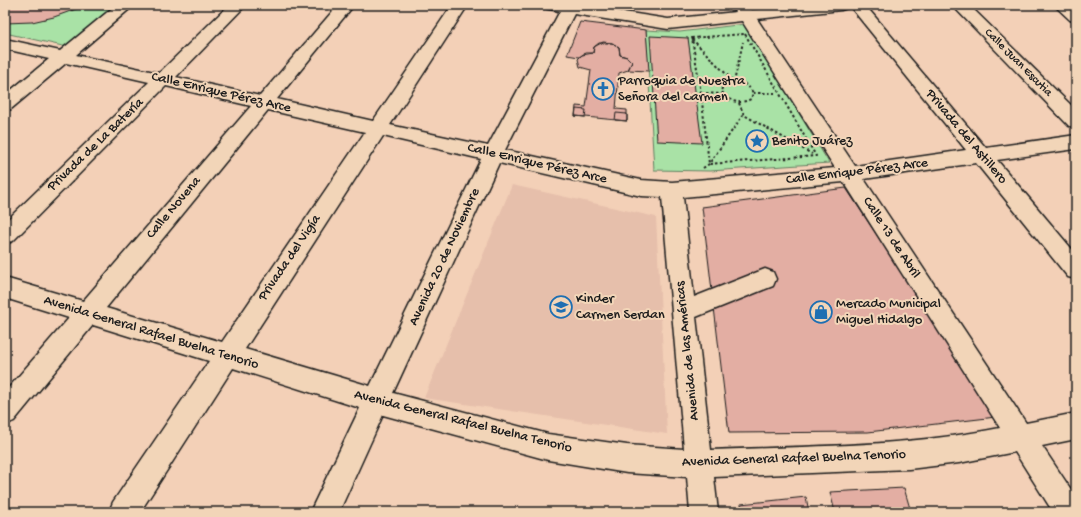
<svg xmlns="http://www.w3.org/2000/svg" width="1081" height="517" font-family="'Gochi Hand',sans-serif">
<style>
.built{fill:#e6bfab}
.green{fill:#a9e2a6;stroke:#627f61}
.building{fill:#e3aea3;stroke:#1c1c1c}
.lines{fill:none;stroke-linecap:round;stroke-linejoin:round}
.minor-casing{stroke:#1c1c1c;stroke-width:3}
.path{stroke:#1c1c1c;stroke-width:2;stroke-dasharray:2.5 2.5;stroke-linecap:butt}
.minor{fill:#f2d5b8;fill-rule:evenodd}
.labels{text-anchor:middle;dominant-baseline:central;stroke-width:4;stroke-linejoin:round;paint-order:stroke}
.far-street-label{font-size:12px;fill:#1c1c1c;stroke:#f2d5b8}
.poi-label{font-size:14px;fill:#1c1c1c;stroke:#f2d5b8;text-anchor:start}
.street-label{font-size:14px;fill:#1c1c1c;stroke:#f2d5b8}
</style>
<rect width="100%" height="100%" fill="#f3d0b7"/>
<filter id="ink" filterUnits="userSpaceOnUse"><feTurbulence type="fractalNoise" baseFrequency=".025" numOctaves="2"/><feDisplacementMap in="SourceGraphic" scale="8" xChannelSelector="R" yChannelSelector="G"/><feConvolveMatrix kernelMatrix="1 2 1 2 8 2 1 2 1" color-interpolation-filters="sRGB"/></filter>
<g filter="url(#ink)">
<path class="built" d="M512,185L656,217L667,434L424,398Z"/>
<path class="green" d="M5,5H119L67,47L5,33Z
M745,24L829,163L710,171L654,170L646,30L680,32Z"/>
<path class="building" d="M11,5H87L54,17L32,22L5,23V10Z
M580,22L646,30L649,71L628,70L632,62L627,57L620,55L619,47L612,43H599L594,47L593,53H585L579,57L567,55Z
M650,36L688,38L702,143L657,141Z
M603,42L612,43L619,47L620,55L627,57L632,62L628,70L619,73L616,109L627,110V121L575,116L576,106L586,107L591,70L580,67L578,59L582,55L593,53L594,47Z
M576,109L586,110L585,117L575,116Z
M616,113L627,114V121L615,120Z
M846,188L996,417L868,432L729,433L702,207Z
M904,488L911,512H835L830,492Z
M806,497L809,512H742L741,504Z"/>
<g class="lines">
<g class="minor-casing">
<path id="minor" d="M116,5H134L76,55L159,73L229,5H246L176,77L260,96L338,5H354L277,99L373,121L452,5H468L390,125L488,146L560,11L543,8L541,5H579L668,19L736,12L732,5H748L751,10L798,5H849L847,8L841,10L757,19L855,166L966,150L849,5H865L986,148L1076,135V149L997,160L1076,254V279L1068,277L976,163L864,179L1026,423L1076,413V439L1042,446L1076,497V512H1053L1015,452L959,463L909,469L714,477L718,512H690L687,477L627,473L548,460L383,415L339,512H310L360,408L233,368L140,512H109L113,502L209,361L93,325L14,421L5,425V392L69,318L5,298V278L83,301L251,106L166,86L13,241L5,244V222L149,82L66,63L11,109L5,111V95L49,59L5,49V39L60,51ZM574,14L668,29L742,21L835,168L672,182L641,180L505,150ZM268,110L365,132L222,342L106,308ZM383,136L481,159L370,386L245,349ZM499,163L641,196L662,197L684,449L627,445L548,434L393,393ZM844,182L1000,428C905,447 808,446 711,450L696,317L773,286L776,279L773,272L765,269L694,297L683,197Z
M952,5H969L1076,110V127L1069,126Z
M1054,5H1071L1076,9V22L1070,20Z"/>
</g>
<path class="path" d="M745,34L816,156L709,164L701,93L692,38Z
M692,39L734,82L743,42
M729,82C739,81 748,83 753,93L751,99C739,105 727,102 721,90L725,84Z
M701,93L722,94
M753,93H775
M739,103L744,115L812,154
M703,168L709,164L743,115"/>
<use href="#minor" class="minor"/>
</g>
</g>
<defs>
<g id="church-ring" transform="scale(1.15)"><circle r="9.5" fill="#f2d5b8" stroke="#1f6fb2" stroke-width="1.5"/><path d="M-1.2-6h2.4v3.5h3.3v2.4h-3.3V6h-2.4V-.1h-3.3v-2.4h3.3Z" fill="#1f6fb2"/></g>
<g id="sight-ring" transform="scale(1.15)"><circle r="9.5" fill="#f2d5b8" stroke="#1f6fb2" stroke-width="1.5"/><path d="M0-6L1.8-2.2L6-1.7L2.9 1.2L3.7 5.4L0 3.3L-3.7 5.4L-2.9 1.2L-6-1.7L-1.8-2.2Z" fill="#1f6fb2"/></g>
<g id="school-ring" transform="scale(1.15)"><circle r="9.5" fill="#f2d5b8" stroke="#1f6fb2" stroke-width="1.5"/><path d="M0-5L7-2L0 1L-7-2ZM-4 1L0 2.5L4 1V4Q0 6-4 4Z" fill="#1f6fb2"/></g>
<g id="shop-ring" transform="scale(1.15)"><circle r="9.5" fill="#f2d5b8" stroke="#1f6fb2" stroke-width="1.5"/><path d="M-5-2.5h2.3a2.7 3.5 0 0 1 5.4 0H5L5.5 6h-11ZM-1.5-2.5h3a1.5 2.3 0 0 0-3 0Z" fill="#1f6fb2"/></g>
</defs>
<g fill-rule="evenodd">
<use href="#church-ring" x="603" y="89"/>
<use href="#sight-ring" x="757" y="141"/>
<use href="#school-ring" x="561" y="307"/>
<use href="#shop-ring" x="821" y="312"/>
</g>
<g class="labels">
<g class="far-street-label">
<text transform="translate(1018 63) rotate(45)">Calle Juan Escutia</text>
</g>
<g class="poi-label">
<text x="618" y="81">Parroquia de Nuestra<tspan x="618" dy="16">Señora del Carmen</tspan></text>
<text x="772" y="141">Benito Juárez</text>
<text x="576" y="299">Kinder<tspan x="576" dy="16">Carmen Serdan</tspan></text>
<text x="836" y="304">Mercado Municipal<tspan x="836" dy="16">Miguel Hidalgo</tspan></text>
</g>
<g class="street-label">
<text transform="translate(221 93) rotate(13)">Calle Enrique Pérez Arce</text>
<text transform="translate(966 137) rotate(50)">Privada del Astillero</text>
<text transform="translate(96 145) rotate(-44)">Privada de La Batería</text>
<text transform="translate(537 164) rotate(13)">Calle Enrique Pérez Arce</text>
<text transform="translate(857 172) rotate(-7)">Calle Enrique Pérez Arce</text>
<text transform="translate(174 208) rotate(-50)">Calle Novena</text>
<text transform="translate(891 238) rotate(57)">Calle 13 de Abril</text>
<text transform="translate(445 257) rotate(-65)">Avenida 20 de Noviembre</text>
<text transform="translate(290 258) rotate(-56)">Privada del Vigía</text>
<text transform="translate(151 333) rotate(17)">Avenida General Rafael Buelna Tenorio</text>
<text transform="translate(688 351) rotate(-96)">Avenida de las Américas</text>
<text transform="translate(463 422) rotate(14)">Avenida General Rafael Buelna Tenorio</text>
<text transform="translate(794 459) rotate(-2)">Avenida General Rafael Buelna Tenorio</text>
</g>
</g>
<rect width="1081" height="517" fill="none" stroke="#f2d5b8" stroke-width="20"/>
<rect x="10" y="10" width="1061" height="497" fill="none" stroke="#1c1c1c" stroke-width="1.5" filter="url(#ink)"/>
</svg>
